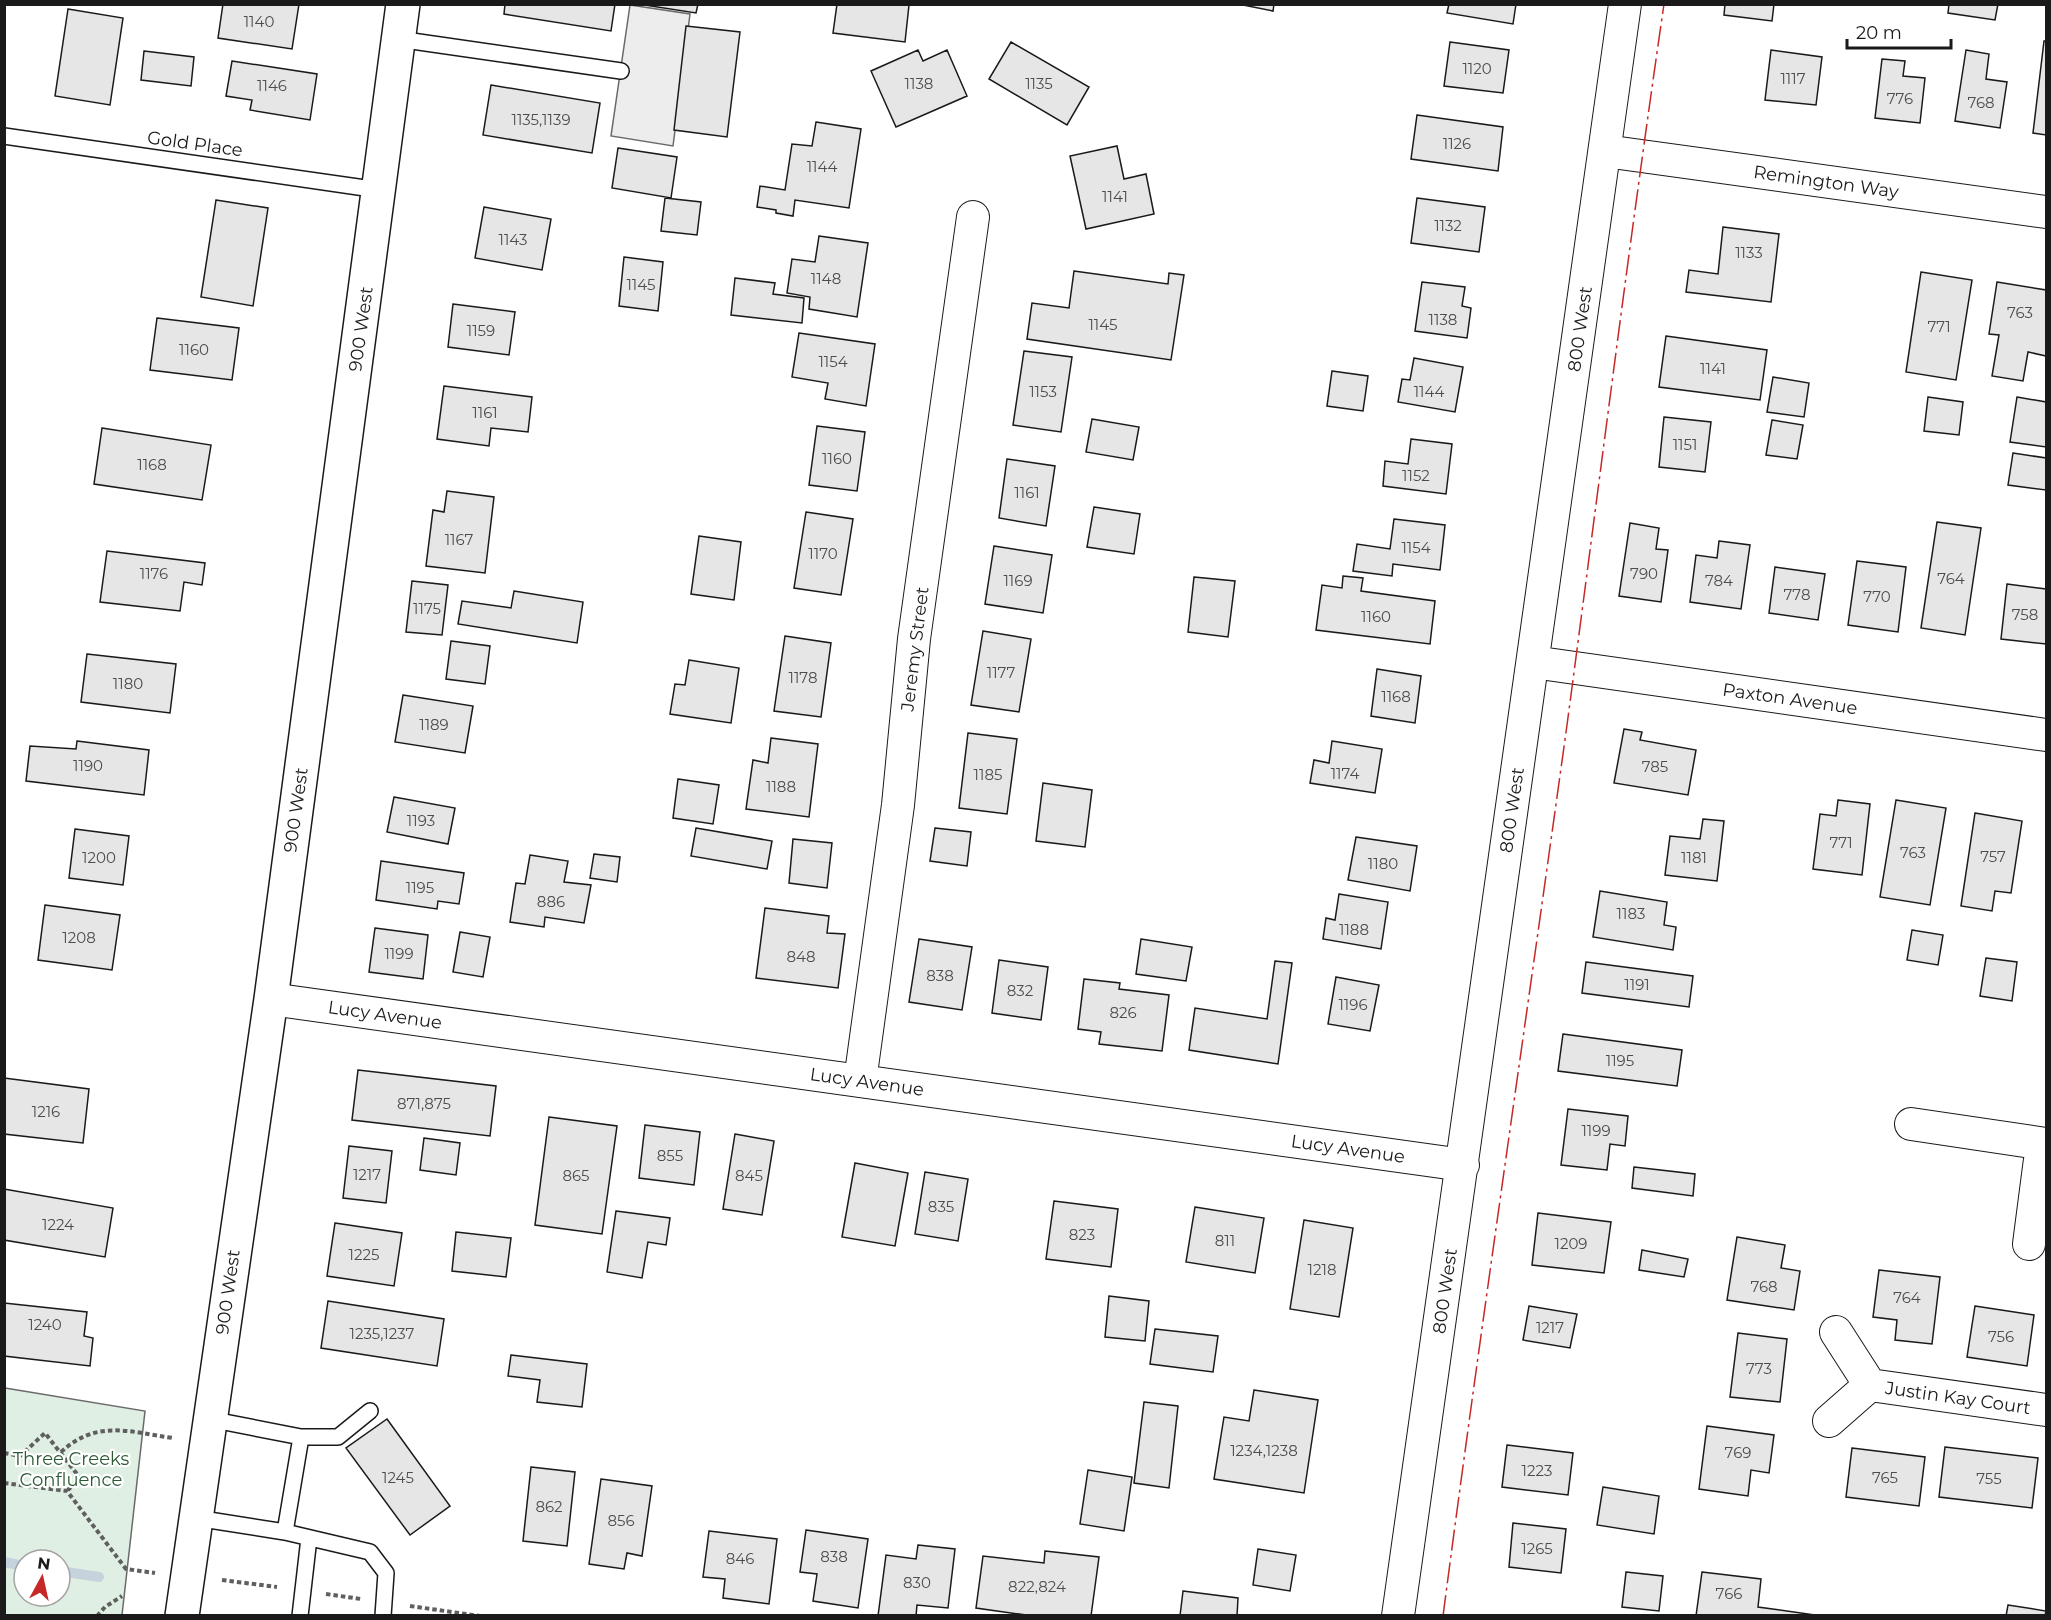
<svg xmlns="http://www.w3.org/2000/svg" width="2051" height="1620" font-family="Montserrat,sans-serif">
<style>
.green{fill:#e0efe3;stroke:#6a6a6a;stroke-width:1.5;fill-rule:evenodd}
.parking{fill:#ededed;stroke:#6a6a6a;stroke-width:1.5}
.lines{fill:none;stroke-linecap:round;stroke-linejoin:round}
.stream{stroke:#c6d2dc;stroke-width:10}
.building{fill:#e6e6e6;stroke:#1a1a1a;stroke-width:1.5}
.lane-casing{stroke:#1a1a1a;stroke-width:18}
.street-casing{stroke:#1a1a1a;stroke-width:34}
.secondary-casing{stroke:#1a1a1a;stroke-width:36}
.path{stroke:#5f5f5f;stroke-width:4;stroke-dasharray:4.5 3;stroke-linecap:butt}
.lane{stroke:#fff;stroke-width:15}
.street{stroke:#fff;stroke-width:32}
.secondary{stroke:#fff;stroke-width:33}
.power{stroke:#c62828;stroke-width:1.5;stroke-dasharray:21 4.5 3 4.5;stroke-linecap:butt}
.labels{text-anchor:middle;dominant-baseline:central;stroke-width:4.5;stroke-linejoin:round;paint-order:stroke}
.number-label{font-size:15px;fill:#4d4d4d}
.street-label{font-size:18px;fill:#1a1a1a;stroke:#fff}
.park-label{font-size:18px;fill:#2b5a34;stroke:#fff}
</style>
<rect width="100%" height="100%" fill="#fff"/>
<path class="green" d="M5,1388L145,1411L122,1615H5ZM24,1560H60V1596H24Z"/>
<path class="parking" d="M630,5L690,14L673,146L611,136Z"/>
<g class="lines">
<path class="stream" d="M4,1562L24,1566
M60,1571L99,1577"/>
</g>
<path class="building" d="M223,4H299L292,49L218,38Z
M505,4H615L611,31L504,14Z
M638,4H698L696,13Z
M837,4L909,5L905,42L833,33Z
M1238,4H1274L1273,11Z
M1449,4H1516L1513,24L1447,13Z
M1725,4H1774L1772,21L1724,15Z
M1949,4H1998L1995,20L1948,13Z
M68,9L123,18L110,105L55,96Z
M686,26L740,32L727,137L674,130Z
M2044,41H2046V135L2033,133Z
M1011,42L1089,87L1067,125L989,79Z
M1450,42L1509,50L1503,93L1444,86Z
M918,50L923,61L947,50L967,96L896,127L871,71Z
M1771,50L1822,57L1816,105L1765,100Z
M1966,50L1989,54L1986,79L2007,82L2000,128L1955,121Z
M144,51L194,57L191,86L141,80Z
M1882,59L1905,61L1903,76L1925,78L1920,123L1875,118Z
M232,61L317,74L310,120L250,110L252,100L226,96Z
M491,85L600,103L592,153L483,135Z
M1417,115L1503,127L1498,171L1411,159Z
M816,122L861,129L849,208L795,200L793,216L776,213V210L757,207L760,186L785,190L792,144L812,146Z
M1117,146L1124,179L1146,174L1154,214L1086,229L1070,156Z
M618,148L677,157L671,198L612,188Z
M665,198L701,202L697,235L661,231Z
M1417,198L1485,207L1479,252L1411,243Z
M216,200L268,208L253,306L201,297Z
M484,207L551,219L542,270L475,258Z
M1723,227L1779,234L1771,302L1686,292L1689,270L1718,274Z
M819,236L868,243L857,317L809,309L810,297L787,293L792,259L815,262Z
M624,257L663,262L658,311L619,306Z
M1074,271L1168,284L1169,273L1184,275L1171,360L1027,339L1032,303L1069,308Z
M1921,272L1972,280L1956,380L1906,372Z
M735,278L775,283L773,294L804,298L802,323L731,315Z
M1422,282L1465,287L1462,306L1471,308L1467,338L1415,331Z
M1997,282L2046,290V356L2028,352L2023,381L1992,376L1999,335L1989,334Z
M453,304L515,312L509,355L448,347Z
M157,318L239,328L232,380L150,370Z
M799,333L875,344L866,406L825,399L828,383L792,377Z
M1666,336L1767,350L1760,400L1659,387Z
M1024,351L1072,357L1061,432L1013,425Z
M1414,358L1463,367L1455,412L1398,402L1402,379L1410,380Z
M1332,371L1368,376L1363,411L1327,406Z
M1773,377L1809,383L1804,417L1767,412Z
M444,386L532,397L528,432L491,428L489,446L437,439Z
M1928,397L1963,402L1959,435L1924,431Z
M2017,397L2046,402V447L2010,442Z
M1664,417L1711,422L1705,472L1659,467Z
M1092,419L1139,427L1133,460L1086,452Z
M1772,420L1803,425L1797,459L1766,455Z
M817,426L865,432L857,491L809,485Z
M102,428L211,445L202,500L94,484Z
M1411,439L1452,444L1446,494L1383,486L1385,461L1408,464Z
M2013,453L2046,458V490L2008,485Z
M1007,459L1055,466L1046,526L999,518Z
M447,491L494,497L485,573L426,566L433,510L444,512Z
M1094,507L1140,514L1134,554L1087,547Z
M806,512L853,519L841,595L794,588Z
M1394,519L1445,525L1440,570L1393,564L1392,576L1353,571L1357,544L1390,549Z
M1937,522L1981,528L1965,635L1921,628Z
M1630,523L1659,528L1656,549L1668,550L1661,602L1619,596Z
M699,536L741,542L734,600L691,594Z
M1719,541L1750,545L1741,609L1690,602L1696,555L1717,558Z
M994,546L1052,555L1043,613L985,604Z
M107,551L205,563L202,585L184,582L180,611L100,602Z
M1857,561L1906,567L1898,632L1848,625Z
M1775,567L1825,574L1818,620L1769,613Z
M1343,576L1363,578L1361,591L1435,601L1430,644L1316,630L1322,585L1342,588Z
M1194,577L1235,581L1228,637L1188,632Z
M412,581L448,585L442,635L406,632Z
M2007,584L2046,589V644L2001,639Z
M514,591L583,602L577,643L458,624L462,601L511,608Z
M983,631L1031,639L1019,712L971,705Z
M785,636L831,643L821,717L774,711Z
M451,641L490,646L485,684L446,679Z
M87,654L176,664L170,713L81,702Z
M689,660L739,668L731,723L670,714L675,684L685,685Z
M1377,669L1421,676L1415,723L1371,716Z
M403,695L473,706L465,753L395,742Z
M1624,729L1642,732L1640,740L1696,750L1688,795L1614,783Z
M968,733L1017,739L1007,814L959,808Z
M771,738L818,744L809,817L746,809L753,760L768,763Z
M77,741L149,750L144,795L26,781L30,746L76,749Z
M1332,741L1382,749L1375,793L1310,783L1314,760L1329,763Z
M678,779L719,785L713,824L673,818Z
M1043,783L1092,790L1085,847L1036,841Z
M394,797L455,808L448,844L387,832Z
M1838,800L1870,804L1862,875L1813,869L1820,814L1836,816Z
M1896,800L1946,808L1930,905L1880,897Z
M1975,813L2022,821L2011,893L1995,891L1992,911L1961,906Z
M1703,819L1724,821L1717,881L1665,875L1670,836L1700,839Z
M696,828L772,841L767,869L691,856Z
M935,828L971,832L967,866L930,861Z
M75,829L129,836L123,885L69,878Z
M1356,837L1417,846L1410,891L1348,880Z
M793,839L832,843L827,888L789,883Z
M594,854L620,857L617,882L590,878Z
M530,855L568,861L564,882L591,885L584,923L545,917L544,927L510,922L516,883L525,884Z
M381,861L464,873L459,904L438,901L437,909L376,900Z
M1600,891L1667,902L1664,925L1676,927L1673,950L1593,937Z
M1339,894L1388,902L1381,949L1323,939L1326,918L1335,920Z
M45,905L120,915L112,970L38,960Z
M765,908L829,916L827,933L845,934L838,988L756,978Z
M375,928L428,935L423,979L369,972Z
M1912,930L1943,935L1938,965L1907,960Z
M460,932L490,937L483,977L453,972Z
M919,939L972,947L962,1010L909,1002Z
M1141,939L1192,947L1186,981L1136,974Z
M1986,958L2017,962L2012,1001L1980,996Z
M999,960L1048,967L1041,1020L992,1013Z
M1275,961L1292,963L1278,1064L1189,1050L1195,1008L1267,1019Z
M1586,962L1693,976L1689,1007L1582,993Z
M1336,977L1379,985L1370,1031L1328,1024Z
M1084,979L1120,983L1119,989L1169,995L1162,1051L1099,1044L1101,1032L1078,1029Z
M1563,1034L1682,1050L1677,1086L1558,1071Z
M358,1070L496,1086L490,1136L352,1120Z
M4,1078L89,1089L83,1143L4,1134Z
M1568,1109L1628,1116L1625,1146L1610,1144L1607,1170L1561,1165Z
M549,1117L617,1126L602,1234L535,1225Z
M645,1125L700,1132L694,1185L639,1178Z
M735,1134L774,1141L762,1215L723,1209Z
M424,1138L460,1143L456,1175L420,1170Z
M349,1146L392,1151L386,1203L343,1198Z
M855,1163L908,1173L895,1246L842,1237Z
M1634,1167L1695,1174L1693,1196L1632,1188Z
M925,1172L968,1179L958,1241L915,1234Z
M4,1189L113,1208L105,1257L4,1240Z
M1054,1201L1118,1209L1111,1267L1046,1259Z
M1195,1207L1264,1218L1255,1273L1186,1262Z
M616,1211L670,1218L666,1245L648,1242L642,1278L607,1272Z
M1538,1213L1611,1222L1604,1273L1532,1265Z
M1304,1220L1353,1228L1339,1317L1290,1309Z
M335,1223L402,1233L394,1286L327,1276Z
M456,1232L511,1238L506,1277L452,1271Z
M1737,1237L1785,1245L1781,1268L1800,1271L1794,1310L1727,1300Z
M1642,1250L1688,1259L1684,1277L1639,1270Z
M1879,1270L1940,1277L1932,1344L1895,1340L1897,1320L1873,1317Z
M1109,1296L1149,1301L1145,1341L1105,1337Z
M328,1301L444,1319L437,1366L321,1348Z
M4,1303L87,1312L84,1336L93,1338L90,1366L4,1356Z
M1529,1306L1577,1314L1570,1348L1523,1340Z
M1975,1306L2034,1315L2027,1366L1967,1357Z
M1155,1329L1218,1336L1213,1372L1150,1364Z
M1738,1333L1787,1339L1780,1402L1730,1397Z
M511,1355L587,1364L582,1407L537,1402L540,1380L508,1376Z
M1254,1390L1318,1400L1304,1493L1214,1479L1224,1417L1249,1421Z
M1144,1402L1178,1406L1169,1488L1134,1483Z
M387,1419L450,1506L410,1535L346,1448Z
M1707,1426L1774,1435L1769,1473L1751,1470L1748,1496L1699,1489Z
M1507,1445L1573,1453L1568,1495L1502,1487Z
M1945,1447L2038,1458L2032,1508L1939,1497Z
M1852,1448L1925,1457L1919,1506L1846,1497Z
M531,1467L575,1472L567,1546L523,1541Z
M1088,1470L1132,1477L1124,1531L1080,1524Z
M601,1479L652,1486L642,1556L627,1553L624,1569L589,1564Z
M1603,1487L1659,1496L1654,1534L1597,1525Z
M1513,1523L1566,1529L1561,1573L1509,1567Z
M806,1530L868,1539L858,1608L813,1601L817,1574L800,1572Z
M709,1531L777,1539L769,1604L723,1598L725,1579L703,1577Z
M918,1545L955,1549L948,1608L917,1605L916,1616H878L886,1555L916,1559Z
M1258,1549L1296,1555L1290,1591L1253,1585Z
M1045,1551L1099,1557L1091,1616H1033L976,1608L983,1556L1044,1563Z
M1626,1572L1663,1576L1659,1611L1622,1607Z
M1702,1572L1761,1579L1758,1607L1822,1616H1696Z
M1183,1591L1238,1598L1237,1616H1180Z
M2008,1605L2046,1611L2045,1616H2006Z"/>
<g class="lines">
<g class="lane-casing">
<path id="lane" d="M398,39L621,71
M4,136L379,190
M301,1437H338L370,1411
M196,1518L285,1532L301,1437L209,1419
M285,1532L370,1552L386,1573L383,1616
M300,1616L309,1538"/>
</g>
<g class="street-casing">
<path id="street" d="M1605,151L2046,212
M1533,662L2046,735
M271,999L1463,1165
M860,1081L898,805L914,639L973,217
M1911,1124L2046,1144
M2029,1244L2042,1144
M1836,1332L1870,1385
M1829,1421L1870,1385L2046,1410
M1398,1616L1625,4"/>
</g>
<g class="secondary-casing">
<path id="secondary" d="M182,1616L271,999L403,4"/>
</g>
<path class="path" d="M61,1452C97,1419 130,1432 173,1438
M4,1453L20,1456L45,1433L80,1478L67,1491
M4,1483L67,1491L126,1569L155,1573
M222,1580L277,1587
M326,1594L361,1599
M410,1606L480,1616
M97,1616L105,1607L122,1596"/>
<use href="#lane" class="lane"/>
<use href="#street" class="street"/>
<use href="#secondary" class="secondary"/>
<path class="power" d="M1443,1616C1482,1318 1526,1022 1567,725C1599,485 1629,244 1664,4"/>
</g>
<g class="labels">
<g class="number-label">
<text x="259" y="21">1140</text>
<text x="1477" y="68">1120</text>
<text x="1793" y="78">1117</text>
<text x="919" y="83">1138</text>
<text x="1039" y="83">1135</text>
<text x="272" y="85">1146</text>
<text x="1900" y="98">776</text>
<text x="1981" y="102">768</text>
<text x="541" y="119">1135,1139</text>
<text x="1457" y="143">1126</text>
<text x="822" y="166">1144</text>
<text x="1115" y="196">1141</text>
<text x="1448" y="225">1132</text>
<text x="513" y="239">1143</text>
<text x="1749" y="252">1133</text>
<text x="826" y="278">1148</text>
<text x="641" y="284">1145</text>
<text x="2020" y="312">763</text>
<text x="1443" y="319">1138</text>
<text x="1103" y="324">1145</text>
<text x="1939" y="326">771</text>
<text x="481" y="330">1159</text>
<text x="194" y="349">1160</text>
<text x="833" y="361">1154</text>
<text x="1713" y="368">1141</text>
<text x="1043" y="391">1153</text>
<text x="1429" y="391">1144</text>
<text x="485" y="412">1161</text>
<text x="1685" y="444">1151</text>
<text x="837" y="458">1160</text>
<text x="152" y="464">1168</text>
<text x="1416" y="475">1152</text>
<text x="1027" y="492">1161</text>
<text x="459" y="539">1167</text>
<text x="1416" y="547">1154</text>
<text x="823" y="553">1170</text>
<text x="154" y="573">1176</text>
<text x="1644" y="573">790</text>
<text x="1951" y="578">764</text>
<text x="1018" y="580">1169</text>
<text x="1719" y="580">784</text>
<text x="1797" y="594">778</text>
<text x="1877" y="596">770</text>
<text x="427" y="608">1175</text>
<text x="2025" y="614">758</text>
<text x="1376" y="616">1160</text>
<text x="1001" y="672">1177</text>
<text x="803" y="677">1178</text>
<text x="128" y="683">1180</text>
<text x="1396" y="696">1168</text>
<text x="434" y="724">1189</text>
<text x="88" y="765">1190</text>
<text x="1655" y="766">785</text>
<text x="1345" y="773">1174</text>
<text x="988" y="774">1185</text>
<text x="781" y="786">1188</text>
<text x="421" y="820">1193</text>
<text x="1841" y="842">771</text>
<text x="1913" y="852">763</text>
<text x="1993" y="856">757</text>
<text x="99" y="857">1200</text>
<text x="1694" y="857">1181</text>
<text x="1383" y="863">1180</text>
<text x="420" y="887">1195</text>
<text x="551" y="901">886</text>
<text x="1631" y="913">1183</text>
<text x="1354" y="929">1188</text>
<text x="79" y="937">1208</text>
<text x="399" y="953">1199</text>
<text x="801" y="956">848</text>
<text x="940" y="975">838</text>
<text x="1637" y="984">1191</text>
<text x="1020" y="990">832</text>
<text x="1353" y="1004">1196</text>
<text x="1123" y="1012">826</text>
<text x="1620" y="1060">1195</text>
<text x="424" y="1103">871,875</text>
<text x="46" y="1111">1216</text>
<text x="1596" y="1130">1199</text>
<text x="670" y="1155">855</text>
<text x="367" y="1174">1217</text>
<text x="576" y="1175">865</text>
<text x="749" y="1175">845</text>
<text x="941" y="1206">835</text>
<text x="58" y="1224">1224</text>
<text x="1082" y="1234">823</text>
<text x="1225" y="1240">811</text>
<text x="1571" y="1243">1209</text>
<text x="364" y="1254">1225</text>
<text x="1322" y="1269">1218</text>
<text x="1764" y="1286">768</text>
<text x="1907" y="1297">764</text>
<text x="45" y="1324">1240</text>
<text x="1550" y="1327">1217</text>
<text x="382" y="1333">1235,1237</text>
<text x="2001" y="1336">756</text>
<text x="1759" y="1368">773</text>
<text x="1264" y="1450">1234,1238</text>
<text x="1738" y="1452">769</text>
<text x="1537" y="1470">1223</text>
<text x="398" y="1477">1245</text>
<text x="1885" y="1477">765</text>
<text x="1989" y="1478">755</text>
<text x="549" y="1506">862</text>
<text x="621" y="1520">856</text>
<text x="1537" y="1548">1265</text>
<text x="834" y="1556">838</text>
<text x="740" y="1558">846</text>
<text x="917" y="1582">830</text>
<text x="1037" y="1586">822,824</text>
<text x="1729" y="1593">766</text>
</g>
<g class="street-label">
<text transform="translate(195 144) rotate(8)">Gold Place</text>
<text transform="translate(1826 182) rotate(8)">Remington Way</text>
<text transform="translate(361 329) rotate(-82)">900 West</text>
<text transform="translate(1580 329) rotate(-82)">800 West</text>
<text transform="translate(915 649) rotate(-83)">Jeremy Street</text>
<text transform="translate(1790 699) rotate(8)">Paxton Avenue</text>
<text transform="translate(296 810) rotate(-82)">900 West</text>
<text transform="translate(1512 810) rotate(-82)">800 West</text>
<text transform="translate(385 1015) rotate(8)">Lucy Avenue</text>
<text transform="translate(867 1082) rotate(8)">Lucy Avenue</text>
<text transform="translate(1348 1149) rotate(8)">Lucy Avenue</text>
<text transform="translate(1445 1291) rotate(-82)">800 West</text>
<text transform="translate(228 1292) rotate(-82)">900 West</text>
<text transform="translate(1958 1398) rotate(8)">Justin Kay Court</text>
</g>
<g class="park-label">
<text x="71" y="1459">Three Creeks<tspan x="71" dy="21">Confluence</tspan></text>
</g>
</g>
<rect width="2051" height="1620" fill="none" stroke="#1a1a1a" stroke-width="12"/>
<g transform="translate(42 1578) rotate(8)"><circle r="28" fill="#ffffff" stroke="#a3a3a3" stroke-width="1.5"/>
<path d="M0-4.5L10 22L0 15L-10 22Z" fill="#c62828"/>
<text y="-9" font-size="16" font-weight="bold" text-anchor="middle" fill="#1a1a1a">N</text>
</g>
<path d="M1847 39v9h104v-9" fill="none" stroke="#1a1a1a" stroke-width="3"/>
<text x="1856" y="39" font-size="18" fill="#1a1a1a" stroke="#ffffff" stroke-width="4.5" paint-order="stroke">20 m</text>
</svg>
